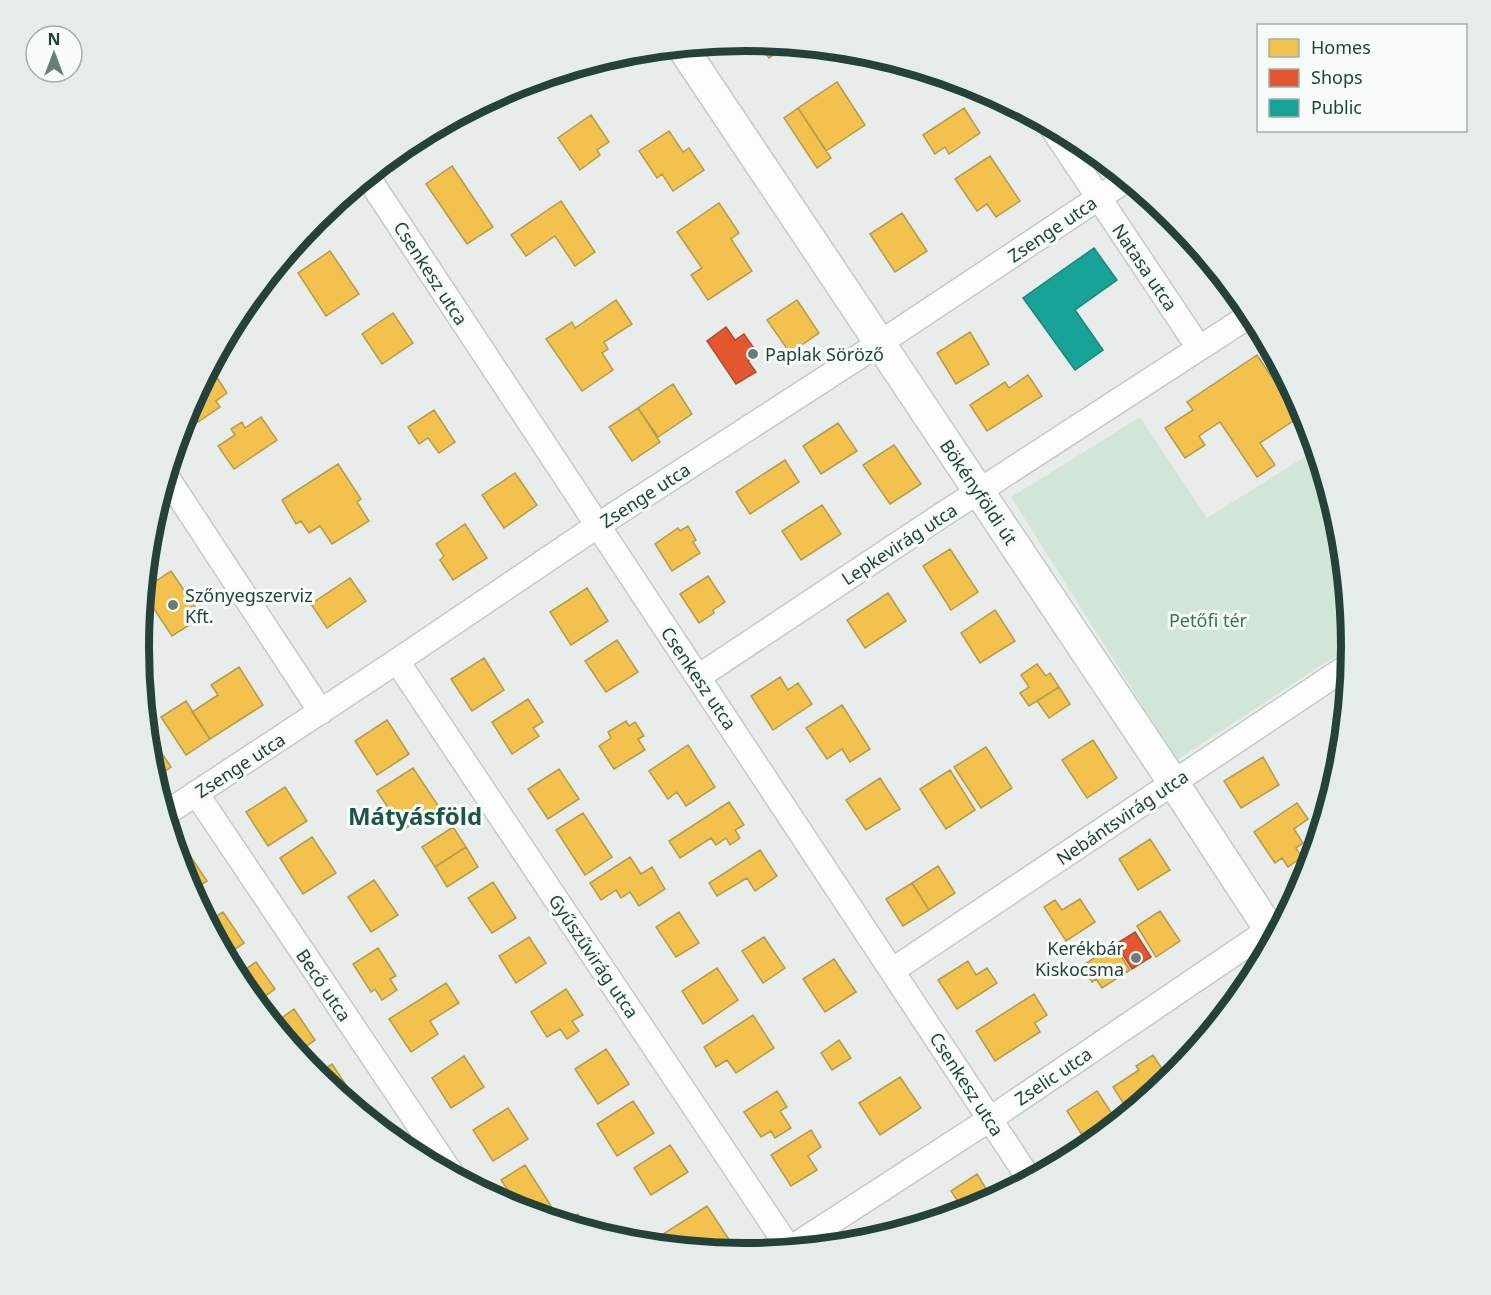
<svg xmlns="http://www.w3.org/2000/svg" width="1491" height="1295" font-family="'Noto Sans',sans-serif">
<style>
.green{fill:#d1e6d8}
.homes{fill:#f2c14e;stroke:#b49b48;stroke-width:1.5}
.shops{fill:#e4572e;stroke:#aa5132;stroke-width:1.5}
.public{fill:#17a398;stroke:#1b867c;stroke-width:1.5}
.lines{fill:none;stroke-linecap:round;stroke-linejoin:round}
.minor-casing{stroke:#c5cac8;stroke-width:27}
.tertiary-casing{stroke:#c5cac8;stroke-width:33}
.minor{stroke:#fcfcfc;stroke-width:24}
.tertiary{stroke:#fcfcfc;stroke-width:30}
.poi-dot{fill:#697e78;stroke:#f7fbf9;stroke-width:2}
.labels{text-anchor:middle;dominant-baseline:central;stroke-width:6;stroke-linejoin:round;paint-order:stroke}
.street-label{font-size:18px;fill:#24423a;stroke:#f7fbf9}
.poi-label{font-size:18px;fill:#24423a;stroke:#f7fbf9;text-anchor:start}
.park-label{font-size:18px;fill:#2d7a4b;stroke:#f7fbf9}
.district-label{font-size:24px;font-weight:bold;fill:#1f5548;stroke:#f7fbf9}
.rim{fill:none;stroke:#24423a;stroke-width:8}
</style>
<rect width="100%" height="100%" fill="#e8edeb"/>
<path class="green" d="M1140,417L1207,518L1317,449L1341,529L1352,645L1177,760L1011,497Z"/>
<path class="homes" d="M757,42L789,45L769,58Z
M837,82L865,125L826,151L798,108Z
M798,108L831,158L817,168L784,118Z
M964,108L980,133L949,154L945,147L935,154L923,135Z
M461,115L428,138L425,134Z
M591,115L609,142L597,150L600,155L580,170L558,138Z
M669,131L683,152L689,148L704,170L673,191L662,174L657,178L639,151Z
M990,156L1020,201L996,217L987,204L977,211L955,179Z
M452,166L493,227L467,244L426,184Z
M561,201L595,252L575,266L555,236L526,256L511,235Z
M719,203L739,233L731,239L752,271L708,300L691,275L702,268L677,232Z
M902,213L927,251L895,272L870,234Z
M330,251L359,294L326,316L298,273Z
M1203,253L1227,282L1224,284Z
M616,300L632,324L604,342L608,349L602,353L613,370L582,391L546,339L572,322L575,328Z
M797,300L819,333L790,353L767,320Z
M393,313L413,343L382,364L362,334Z
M970,332L989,364L956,384L937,353Z
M1257,355L1281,391L1290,384L1305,413L1260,443L1275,465L1257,477L1220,422L1199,436L1205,445L1185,458L1165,428L1193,410L1187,402Z
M214,373L227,393L216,401L220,407L198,422L189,408L205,377Z
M1028,375L1042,396L987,431L970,405L1005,382L1009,388Z
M673,384L692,414L658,437L638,408Z
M638,408L660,442L632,461L609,427Z
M434,410L455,442L439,453L428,438L419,444L408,427Z
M261,417L277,440L234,469L218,446L235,435L231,429L242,422L245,428Z
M838,423L857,451L821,474L803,446Z
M894,445L921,484L890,504L863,465Z
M785,460L799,482L750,514L736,492Z
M338,464L361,499L357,502L369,521L332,544L320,526L309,533L301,521L296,524L282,500Z
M515,473L537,505L504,528L482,495Z
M822,505L841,534L801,560L782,531Z
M465,524L487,558L453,580L440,560L444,556L436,544Z
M688,526L696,540L693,542L700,553L672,571L655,544L678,528L680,531Z
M950,549L978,592L951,610L923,566Z
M171,571L202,617L172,636L144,594V589Z
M708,576L725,602L713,610L714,613L699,623L680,594Z
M350,578L366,601L327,628L311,604Z
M587,588L608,621L571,645L550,612Z
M888,593L906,621L865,648L847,620Z
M995,610L1015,641L980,663L961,633Z
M617,640L638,672L606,692L585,661Z
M484,658L504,690L472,711L451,679Z
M1037,664L1046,676L1050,673L1059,687L1029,706L1020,693L1029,687L1021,675Z
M239,667L263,705L210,739L192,712L218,695L211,685Z
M780,677L788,690L798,683L812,704L773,730L751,696Z
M1059,687L1070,704L1049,718L1037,701Z
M528,699L543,722L533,728L539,736L512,754L492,722Z
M186,701L210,739L186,755L161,717Z
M842,705L870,749L850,762L842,749L827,759L806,728Z
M387,720L409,754L377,775L355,741Z
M626,721L629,726L635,722L644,736L638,739L645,750L614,769L599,746L611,738L608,732Z
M147,731L171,767L154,779L150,766Z
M1093,740L1117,778L1087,798L1062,760Z
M688,745L715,787L686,806L677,792L668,799L649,771Z
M986,747L1012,788L981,808L954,767Z
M1263,757L1279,785L1241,808L1224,781Z
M413,768L439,807L403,830L377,791Z
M559,769L579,799L548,819L528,789Z
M950,770L975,810L946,829L920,789Z
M880,778L900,809L866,830L846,800Z
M285,787L307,821L268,846L246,812Z
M729,802L744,825L735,830L740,838L730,845L726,838L716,845L711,838L680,858L669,841Z
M1297,803L1308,819L1294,829L1303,843L1296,848L1302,857L1288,867L1282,858L1275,863L1254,832Z
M583,813L612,857L585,875L556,830Z
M453,827L466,847L435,867L422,847Z
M312,837L336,873L303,894L280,858Z
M1150,839L1170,870L1138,890L1119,859Z
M466,847L478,867L447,887L435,867Z
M760,850L777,876L755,891L747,878L717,896L709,883Z
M187,851L207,881L191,891L185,879L178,857Z
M630,857L641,874L652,867L665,889L639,906L630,892L621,898L616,890L601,900L590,883Z
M938,866L955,893L929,910L912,883Z
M374,880L398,915L371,932L348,897Z
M493,882L516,918L492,933L468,898Z
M912,883L929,910L903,926L886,899Z
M1080,899L1095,922L1066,941L1044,907L1055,900L1062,910Z
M1160,911L1180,941L1156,957L1137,926Z
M223,912L244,943L225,956L207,922Z
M679,912L699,943L676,957L656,927Z
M529,937L546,963L516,983L499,956Z
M764,937L785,968L763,983L742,951Z
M1114,945L1130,970L1102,988L1096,979L1092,982L1082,966Z
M378,948L396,976L390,979L397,990L382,1000L375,989L371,992L353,964Z
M834,959L856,992L825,1012L803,979Z
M968,961L976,975L987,968L997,983L957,1009L938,980Z
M256,962L275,989L255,1003L236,976Z
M717,968L738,1000L703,1024L682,991Z
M446,983L459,1003L430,1021L438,1034L411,1052L389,1019Z
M566,989L583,1015L572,1021L579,1031L567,1039L560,1029L547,1037L531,1012Z
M1034,994L1047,1015L1035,1023L1040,1032L995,1061L976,1031Z
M1240,996V997L1221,1020L1216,1012Z
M294,1009L315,1040L297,1053L273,1024Z
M753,1015L774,1048L736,1073L727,1060L716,1067L704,1047Z
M839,1040L851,1058L832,1070L821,1053Z
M606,1049L629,1084L598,1104L575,1069Z
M1153,1055L1170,1081L1130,1114L1113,1087L1139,1070L1136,1066Z
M464,1056L484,1087L451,1108L432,1078Z
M332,1064L358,1103L353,1106L315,1075Z
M900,1077L921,1108L880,1135L859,1103Z
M777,1091L787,1107L780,1111L791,1128L775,1138L771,1131L761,1137L744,1112Z
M1097,1091L1118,1123L1087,1143L1067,1111Z
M633,1101L654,1133L617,1156L597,1124Z
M508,1108L528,1139L493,1161L473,1130Z
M811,1130L821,1147L808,1156L817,1170L791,1186L771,1155Z
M670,1145L688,1172L651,1195L634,1168Z
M525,1165L553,1209L541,1217L521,1210L501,1180Z
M977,1174L993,1200L965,1212L951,1191Z
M707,1206L730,1241L714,1251L699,1250L698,1247L694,1249L663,1246L657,1238Z
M578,1214L586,1227L582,1229L563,1224Z"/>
<path class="shops" d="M726,327L735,340L744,334L758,354L748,361L756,372L736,384L707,341Z
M1135,932L1151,957L1132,969L1116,944Z"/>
<path class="public" d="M1094,248L1117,280L1075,310L1103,350L1075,370L1023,298Z"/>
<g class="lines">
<g class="minor-casing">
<path id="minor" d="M1051,126L1199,348
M367,176L1030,1180
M166,476L321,712
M397,661L790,1250
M698,677L939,517L1252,314
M196,793L453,1176
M165,814L397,661L597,526L880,343L1127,179
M893,970L1351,664
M788,1250L990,1119L1285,919"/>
</g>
<g class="tertiary-casing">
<path id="tertiary" d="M682,47L1173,782L1275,938"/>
</g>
<use href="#minor" class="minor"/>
<use href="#tertiary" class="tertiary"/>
</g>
<g class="poi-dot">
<circle cx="753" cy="354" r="6"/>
<circle cx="173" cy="605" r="6"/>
<circle cx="1136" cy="958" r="6"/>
</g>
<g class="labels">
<g class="street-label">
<text transform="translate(1052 229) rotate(-34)">Zsenge utca</text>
<text transform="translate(1145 267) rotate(56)">Natasa utca</text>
<text transform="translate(431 273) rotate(57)">Csenkesz utca</text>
<text transform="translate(979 492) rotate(56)">Bökényföldi út</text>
<text transform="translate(645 495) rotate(-33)">Zsenge utca</text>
<text transform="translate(899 544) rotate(-33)">Lepkevirág utca</text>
<text transform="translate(699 678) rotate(56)">Csenkesz utca</text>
<text transform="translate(240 765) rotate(-33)">Zsenge utca</text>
<text transform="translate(1122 817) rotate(-34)">Nebántsvirág utca</text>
<text transform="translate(594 956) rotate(56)">Gyűszűvirág utca</text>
<text transform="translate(324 985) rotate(56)">Becő utca</text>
<text transform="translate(1053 1076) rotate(-34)">Zselic utca</text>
<text transform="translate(967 1084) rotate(57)">Csenkesz utca</text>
</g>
<g class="poi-label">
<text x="765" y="354">Paplak Söröző</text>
<text x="185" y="595">Szőnyegszerviz<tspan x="185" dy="21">Kft.</tspan></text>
<text x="1124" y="948" text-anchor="end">Kerékbár<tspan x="1124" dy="21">Kiskocsma</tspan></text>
</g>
<g class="park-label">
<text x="1208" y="620">Petőfi tér</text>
</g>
<g class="district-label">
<text x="415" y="815">Mátyásföld</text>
</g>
</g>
<path d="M0 0H1491V1295H0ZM149 647a596 596 0 1 1 1192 0a596 596 0 1 1-1192 0Z" fill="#e6ecea" fill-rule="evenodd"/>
<path class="rim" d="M149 647a596 596 0 1 1 1192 0a596 596 0 1 1-1192 0Z"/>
<rect x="1257" y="24" width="210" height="108" fill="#f7fbf9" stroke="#a3b1ad" stroke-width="1.5"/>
<rect x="1269" y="39" width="30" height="18" fill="#f2c14e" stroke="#a3b1ad" stroke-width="1.5"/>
<text x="1311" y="54" font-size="18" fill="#24423a">Homes</text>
<rect x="1269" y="69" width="30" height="18" fill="#e4572e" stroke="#a3b1ad" stroke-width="1.5"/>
<text x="1311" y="84" font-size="18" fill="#24423a">Shops</text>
<rect x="1269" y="99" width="30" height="18" fill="#17a398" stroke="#a3b1ad" stroke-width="1.5"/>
<text x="1311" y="114" font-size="18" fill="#24423a">Public</text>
<g transform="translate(54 54)"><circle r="28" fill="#f7fbf9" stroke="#a3b1ad" stroke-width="1.5"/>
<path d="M0-4.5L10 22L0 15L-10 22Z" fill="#697e78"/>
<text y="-9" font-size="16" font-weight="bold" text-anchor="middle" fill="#24423a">N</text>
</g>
</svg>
